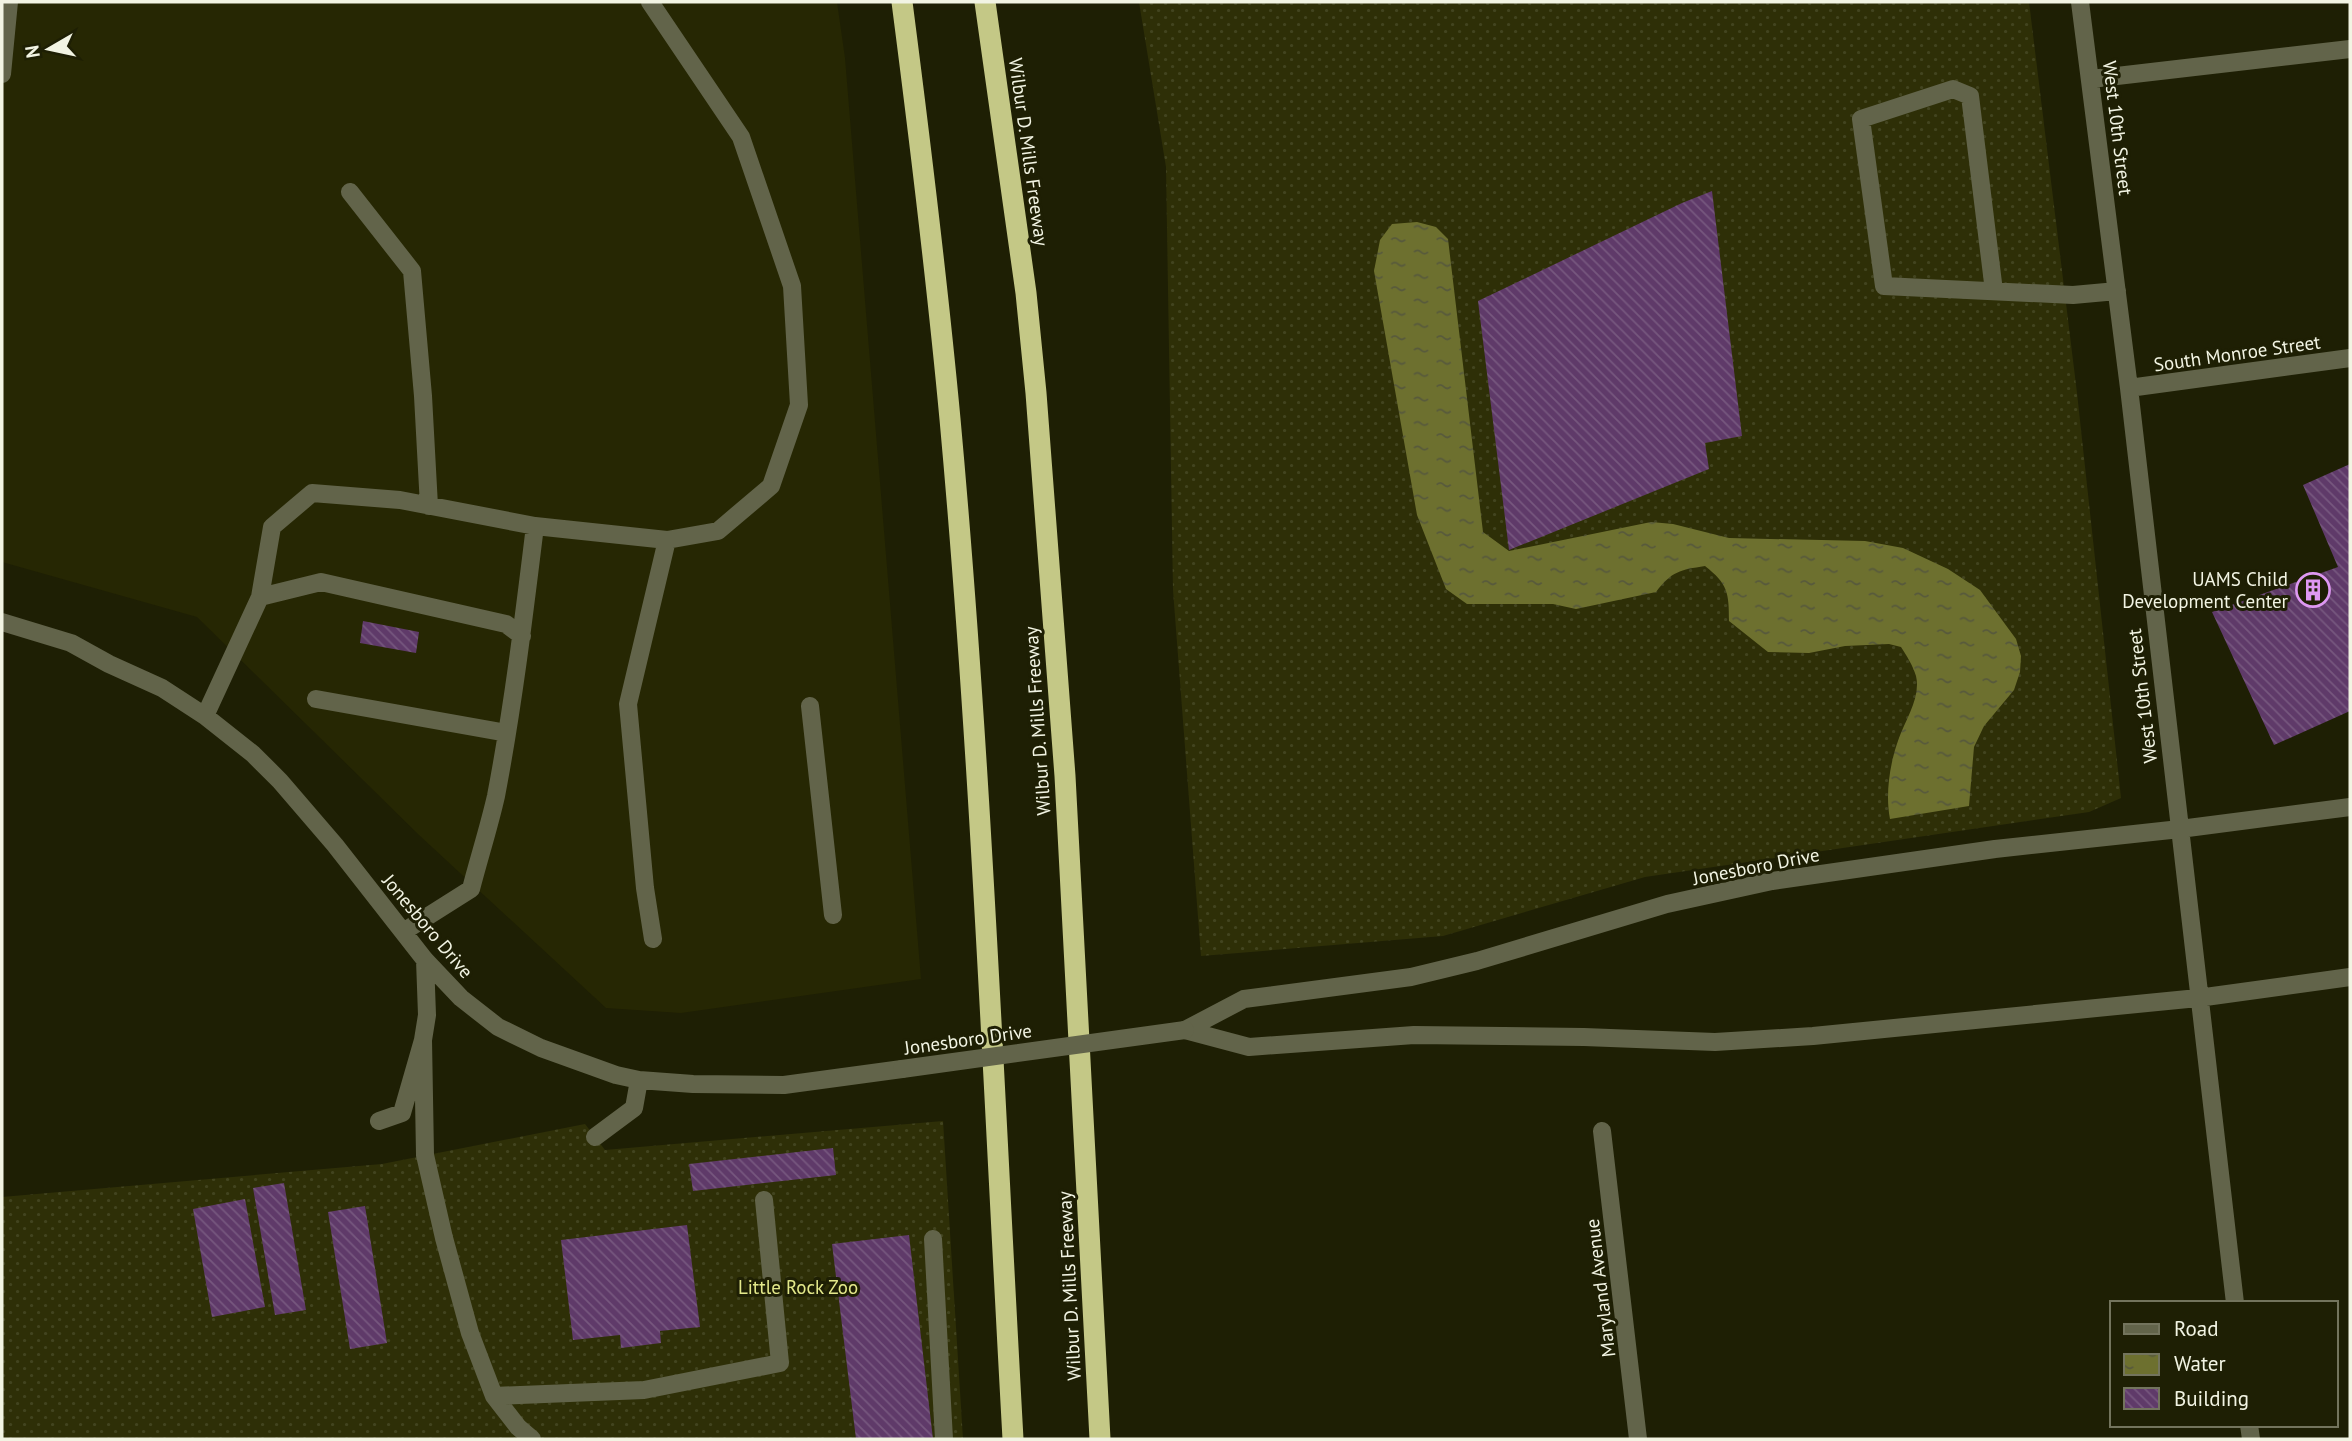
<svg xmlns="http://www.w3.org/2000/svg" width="2352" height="1441" font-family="'PT Sans',sans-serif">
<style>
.built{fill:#262703}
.grass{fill:url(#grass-dots)}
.water{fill:url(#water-ripples)}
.building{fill:url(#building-back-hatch)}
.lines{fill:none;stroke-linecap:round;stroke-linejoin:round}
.minor{stroke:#62644a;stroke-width:18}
.highway{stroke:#c4c886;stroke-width:21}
.minor-bridge{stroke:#62644a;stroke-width:18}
.labels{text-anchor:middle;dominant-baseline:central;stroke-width:6;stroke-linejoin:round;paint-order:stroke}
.street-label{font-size:19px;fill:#f2f4e3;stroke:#1e1f04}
.poi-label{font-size:19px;fill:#f2f4e3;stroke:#1e1f04;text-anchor:end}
.park-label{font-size:19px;fill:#e3e88a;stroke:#1e1f04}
</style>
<defs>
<pattern id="grass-dots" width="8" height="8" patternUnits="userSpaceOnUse" patternTransform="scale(1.75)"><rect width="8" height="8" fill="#2e2f07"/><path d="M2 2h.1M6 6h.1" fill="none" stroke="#42441f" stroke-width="1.8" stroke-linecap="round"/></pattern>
<pattern id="water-ripples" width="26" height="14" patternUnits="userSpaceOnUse" patternTransform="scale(1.75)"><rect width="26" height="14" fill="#6d702f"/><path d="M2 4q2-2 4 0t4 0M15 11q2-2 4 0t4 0" fill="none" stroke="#57593c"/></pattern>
<pattern id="building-back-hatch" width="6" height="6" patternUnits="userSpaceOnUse" patternTransform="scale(1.75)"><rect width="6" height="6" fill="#5f3a69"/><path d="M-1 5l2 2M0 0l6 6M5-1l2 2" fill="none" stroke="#76577e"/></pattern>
</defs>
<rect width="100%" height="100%" fill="#1e1f04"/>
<path class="built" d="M2,2H837L845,58L921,979L681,1013L606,1008L419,835L197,617L2,562Z"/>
<path class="grass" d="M1139,2H2029L2077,393L2121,798L2089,812L1645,877L1443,936L1201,956L1173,590L1166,167Z
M943,1121L963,1439H2V1197L382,1164L585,1124L605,1150Z"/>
<path class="water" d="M1417,222L1436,227L1448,239L1483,532L1509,551L1651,522L1673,524L1729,538L1865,541L1903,548L1948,569L1980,590L2016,639L2021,656L2020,672L2014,690L1984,726L1974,747L1969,806L1890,819C1885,794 1890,762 1899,738C1906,719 1921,697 1916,676C1913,666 1907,656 1901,647L1889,644L1845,646L1809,653L1768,652L1729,621C1729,593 1728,584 1705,566C1680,570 1672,571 1656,592L1576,609L1553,604H1467L1446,589L1417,515L1374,271L1380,240L1392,224Z"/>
<path class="building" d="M1712,191L1742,436L1705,443L1709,469L1509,550L1478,301L1682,203Z
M2350,464V711L2274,745L2212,612L2338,567L2303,485Z
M363,621L419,632L416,653L360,643Z
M833,1148L836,1175L693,1191L689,1164Z
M284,1183L306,1310L275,1315L253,1188Z
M245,1199L265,1307L212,1317L193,1209Z
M365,1206L387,1343L350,1349L328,1212Z
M687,1225L700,1327L660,1331L661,1343L621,1348L620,1335L573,1340L561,1240Z
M909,1235L933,1439H856L832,1244Z"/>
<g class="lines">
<path class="minor" d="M2080,2L2129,388L2235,1303
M2,74L9,2
M2091,79L2350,49
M350,192L412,271L423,396L429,506
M1994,291L1970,96L1953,89L1861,119L1884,286L2073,295L2117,291
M2129,388L2350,358
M535,526L667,540L718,531L771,486L799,405L792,286L741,137L650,2
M260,597L321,582L506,624L522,636
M2,622L71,643L109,664L162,688L205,716L253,754L280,781L335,845L425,960L461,998L498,1027L541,1048L616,1075L639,1080L693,1084L784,1085L902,1069
M316,699L507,733
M810,706L833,915
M205,716L260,597L272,527L312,493L400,500L535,526C524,616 513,707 496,796C489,827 479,858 471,889L403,932
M653,939L645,888L628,704L667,540
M1185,1030L1244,999L1411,977L1477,961L1667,904L1772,881L1995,849L2180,829L2350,807
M1185,1030L1249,1047L1414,1035L1584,1037L1715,1042L1813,1036L2198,998L2350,977
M423,1040L425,1155L444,1238L470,1333L494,1396L518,1427L532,1439
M379,1121L402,1113L423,1040L427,1015L425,960
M1602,1131L1638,1439
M595,1137L634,1108L639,1080
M933,1239L944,1439
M494,1396L644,1390L780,1363L764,1200
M2249,1425L2251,1439"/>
<path class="highway" d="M902,2C920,141 937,280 950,419C981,758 994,1099 1013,1439
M985,2L1026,293L1036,393L1065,776L1100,1439"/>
<path class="minor-bridge" d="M902,1069L1185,1030"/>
</g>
<defs>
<g id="building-ring" transform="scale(1.75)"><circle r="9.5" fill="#1e1f04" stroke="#de98f2" stroke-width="1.5"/><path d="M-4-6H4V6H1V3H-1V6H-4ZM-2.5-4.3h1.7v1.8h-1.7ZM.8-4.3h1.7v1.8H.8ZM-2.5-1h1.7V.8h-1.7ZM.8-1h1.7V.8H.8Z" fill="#de98f2"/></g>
</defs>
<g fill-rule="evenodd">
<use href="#building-ring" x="2313" y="590"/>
</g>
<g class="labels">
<g class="street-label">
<text transform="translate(2118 128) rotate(83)">West 10th Street</text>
<text transform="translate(1029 152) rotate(82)">Wilbur D. Mills Freeway</text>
<text transform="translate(2237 353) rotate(-8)">South Monroe Street</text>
<text transform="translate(2142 696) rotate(-97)">West 10th Street</text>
<text transform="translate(1037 721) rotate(-94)">Wilbur D. Mills Freeway</text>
<text transform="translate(1756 866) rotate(-11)">Jonesboro Drive</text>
<text transform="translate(428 926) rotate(50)">Jonesboro Drive</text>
<text transform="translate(968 1039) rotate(-8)">Jonesboro Drive</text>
<text transform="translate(1069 1286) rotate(-93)">Wilbur D. Mills Freeway</text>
<text transform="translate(1600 1288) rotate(-97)">Maryland Avenue</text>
</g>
<g class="poi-label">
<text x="2288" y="579">UAMS Child<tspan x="2288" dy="22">Development Center</tspan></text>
</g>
<g class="park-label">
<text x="798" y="1287">Little Rock Zoo</text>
</g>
</g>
<rect width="2352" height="1441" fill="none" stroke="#f2f4e3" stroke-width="7"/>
<rect x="2110" y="1301" width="228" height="126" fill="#1e1f04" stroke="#73745d" stroke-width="2"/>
<rect x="2124" y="1324" width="35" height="10" fill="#62644a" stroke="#73745d" stroke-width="2"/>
<text x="2174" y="1336" font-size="21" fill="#f2f4e3">Road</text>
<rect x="2124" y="1354" width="35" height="21" fill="url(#water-ripples)" stroke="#73745d" stroke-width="2"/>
<text x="2174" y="1371" font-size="21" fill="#f2f4e3">Water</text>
<rect x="2124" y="1388" width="35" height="21" fill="url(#building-back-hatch)" stroke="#73745d" stroke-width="2"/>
<text x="2174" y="1406" font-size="21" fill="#f2f4e3">Building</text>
<g transform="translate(49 49) rotate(261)" stroke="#1e1f04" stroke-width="5" paint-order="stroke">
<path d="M0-5L12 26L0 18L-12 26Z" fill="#f2f4e3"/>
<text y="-10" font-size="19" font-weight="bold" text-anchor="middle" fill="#f2f4e3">N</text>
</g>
</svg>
